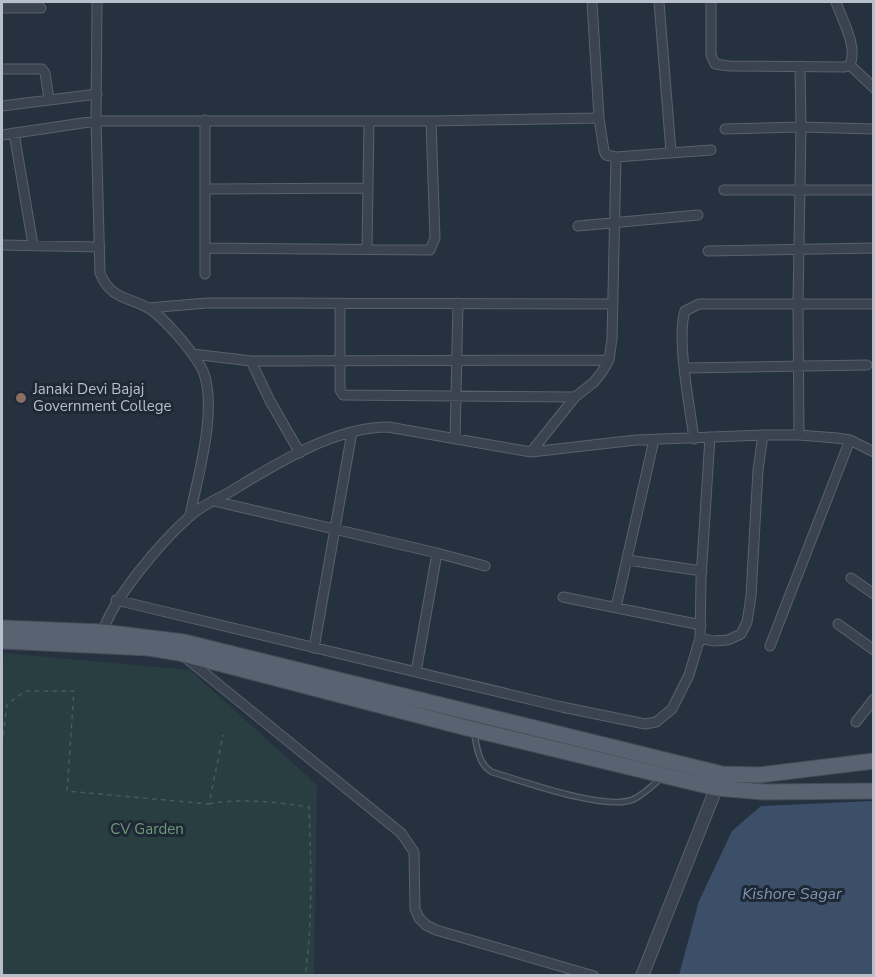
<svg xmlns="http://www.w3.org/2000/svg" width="875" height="977" font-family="'Nunito Sans',sans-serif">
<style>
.green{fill:#283e41}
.water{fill:#3c4f68}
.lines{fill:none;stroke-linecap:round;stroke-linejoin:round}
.service-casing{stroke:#58616d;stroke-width:7}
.minor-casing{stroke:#58616d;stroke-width:11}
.tertiary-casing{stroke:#58616d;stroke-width:14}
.primary-casing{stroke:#444c59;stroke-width:17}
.path{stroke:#475b5e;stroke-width:1.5;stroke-dasharray:4.5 4.5;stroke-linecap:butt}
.service{stroke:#3b4350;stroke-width:4.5}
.minor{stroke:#3b4350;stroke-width:9}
.tertiary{stroke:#3b4350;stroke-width:12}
.primary{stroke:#596270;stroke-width:15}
.education-dot{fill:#8d6e63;stroke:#1f2835;stroke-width:2}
.labels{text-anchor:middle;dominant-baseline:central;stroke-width:6;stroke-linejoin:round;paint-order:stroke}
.poi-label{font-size:15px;fill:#b7bfca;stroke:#1f2835;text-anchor:start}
.park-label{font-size:15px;fill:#6f9b79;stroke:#1f2835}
.water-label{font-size:16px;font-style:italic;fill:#7f95b1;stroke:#1f2835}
</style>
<rect width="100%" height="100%" fill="#263140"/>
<path class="green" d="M4,653L190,670L317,785L314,975H2V672Z"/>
<path class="water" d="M873,801V975H679L699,901L732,831L761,806Z"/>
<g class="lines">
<g class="service-casing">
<path id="service" d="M474,732C477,747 478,764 492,772C522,781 608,812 634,799C643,795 652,786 660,779"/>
</g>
<g class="minor-casing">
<path id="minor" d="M97,2L96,121L100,273C111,300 128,296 150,309C161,316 170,327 179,337C188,348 197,358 203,371C218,408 198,476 190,515
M592,2L599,118L604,151L606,155L616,157L711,150
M659,2L671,152
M711,2V55L715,64L729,66L844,67L850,65C858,46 842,20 836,2
M2,8H41
M850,65L874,88
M2,69H42L45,73L49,99
M2,106L97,94
M205,120V274
M725,129L801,127L874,129
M14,133L33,245
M2,135L96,121H431L599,118
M205,189L368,188
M724,190H874
M578,226L698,215
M2,245L100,247
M205,248L430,250L435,238L431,121
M367,249L369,121
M708,251L874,248
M340,303V390L343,395L575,397
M148,308L207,303L613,304
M193,354L251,361L609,360
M251,361L270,401L300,453
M685,368L867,365
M799,435L798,305L801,127L800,66
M455,439L458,303
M694,439C690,407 676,339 685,311L699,304H874
M531,452L575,397L594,382L602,372L609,360L612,339L616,157
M214,501L437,553L485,566
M627,560L702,571
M851,578L874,594
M563,597L701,625
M116,600L562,707L645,724L656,722L672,709L689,675L700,638L701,579L710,437
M616,607L654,440
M838,624L874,650
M102,634C112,599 161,542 189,517C199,507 215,500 228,493C274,465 333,427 388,427L531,452L636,440L763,435H799L837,438L850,440L874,452
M700,638L713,641L728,640L741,634L747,622L751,596L758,470L763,435
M770,646L850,440
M314,648L352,432
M186,658L401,833L414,852L415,909L419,918L426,925L436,930L594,976
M416,672L437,553
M856,722L874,699"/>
</g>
<g class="tertiary-casing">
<path id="tertiary" d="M642,976L719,781"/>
</g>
<g class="primary-casing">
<path id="primary" d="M2,628L102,632L184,642L722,774L759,775L874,761
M2,641L149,648L179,653L467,728L716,788L764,792L874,791"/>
</g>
<path class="path" d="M2,744L7,704L26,691H74L67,791L209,804L223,735
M209,804C241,798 276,802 309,807C311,863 313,920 305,976"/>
<use href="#service" class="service"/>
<use href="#minor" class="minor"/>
<use href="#tertiary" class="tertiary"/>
<use href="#primary" class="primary"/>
</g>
<circle class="education-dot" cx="21" cy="398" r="6"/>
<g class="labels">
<g class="poi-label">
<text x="33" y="389">Janaki Devi Bajaj<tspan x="33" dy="17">Government College</tspan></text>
</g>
<g class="park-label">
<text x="147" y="829">CV Garden</text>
</g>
<g class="water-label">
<text x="792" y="894">Kishore Sagar</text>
</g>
</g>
<rect width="875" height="977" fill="none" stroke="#b7bfca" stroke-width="6"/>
</svg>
